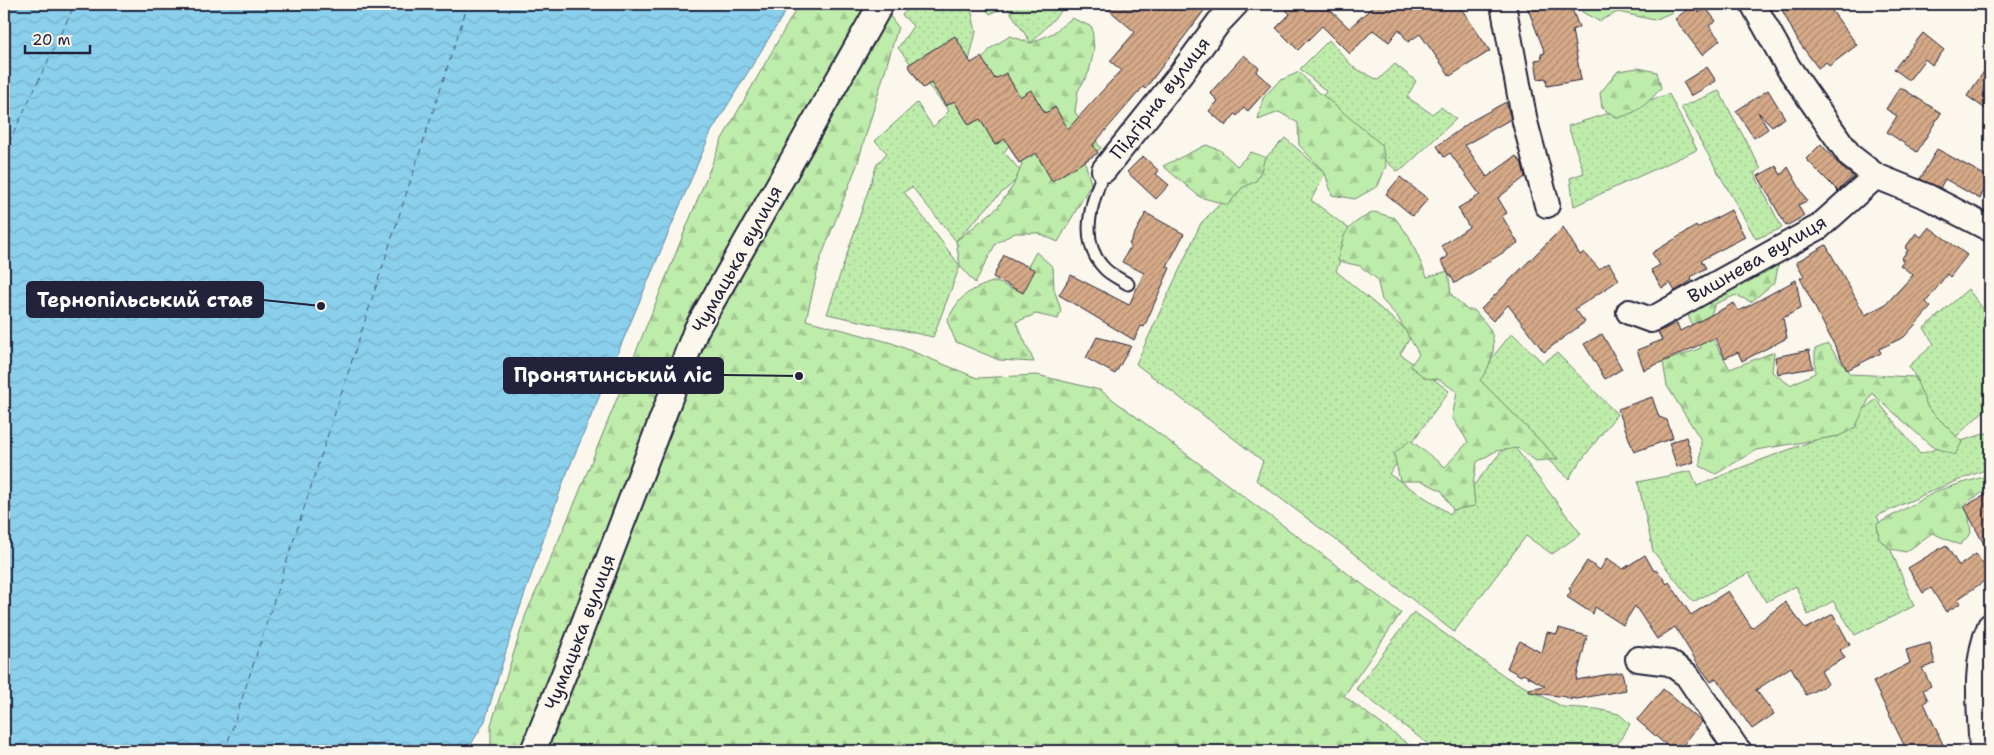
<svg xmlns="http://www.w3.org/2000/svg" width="1994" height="755" font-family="'Shantell Sans',sans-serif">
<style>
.grass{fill:url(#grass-dots);stroke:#708772}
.forest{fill:url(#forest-firs);stroke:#708772}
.water{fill:url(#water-waves);stroke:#608aa5}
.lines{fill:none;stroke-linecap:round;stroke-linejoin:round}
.ferry{stroke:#415670;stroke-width:1;stroke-dasharray:6 5;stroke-linecap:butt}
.building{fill:url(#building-hatch);stroke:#22223b}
.service-casing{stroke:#22223b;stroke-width:15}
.minor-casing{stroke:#22223b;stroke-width:28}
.service{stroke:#fbf7ec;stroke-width:11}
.minor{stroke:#fbf7ec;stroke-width:24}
.labels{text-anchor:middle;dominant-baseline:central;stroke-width:4;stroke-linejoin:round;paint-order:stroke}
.street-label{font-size:19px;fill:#22223b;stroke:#fbf7ec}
.leader{fill:none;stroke:#22223b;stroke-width:2}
.callout-dot{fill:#22223b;stroke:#fbf7ec;stroke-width:2}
.callout{fill:#22223b;stroke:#22223b;stroke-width:2}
.callout-label{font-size:20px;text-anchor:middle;font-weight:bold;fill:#fff}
</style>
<defs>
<pattern id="grass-dots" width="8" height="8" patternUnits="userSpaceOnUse" patternTransform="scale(1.25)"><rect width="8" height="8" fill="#beecaa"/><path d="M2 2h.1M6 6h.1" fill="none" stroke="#a3ca93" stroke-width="1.8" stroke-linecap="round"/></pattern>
<pattern id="forest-firs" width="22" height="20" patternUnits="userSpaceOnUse" patternTransform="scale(1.25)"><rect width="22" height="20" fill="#beecaa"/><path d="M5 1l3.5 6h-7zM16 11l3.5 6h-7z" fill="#a3ca93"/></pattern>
<pattern id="water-waves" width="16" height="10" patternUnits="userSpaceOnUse" patternTransform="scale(1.25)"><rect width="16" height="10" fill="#8acfec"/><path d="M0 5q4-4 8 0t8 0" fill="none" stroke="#77b1cb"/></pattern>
<pattern id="building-hatch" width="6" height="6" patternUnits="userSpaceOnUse" patternTransform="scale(1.25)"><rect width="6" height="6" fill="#d6aa88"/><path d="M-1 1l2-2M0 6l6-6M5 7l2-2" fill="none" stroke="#ad8a70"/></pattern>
</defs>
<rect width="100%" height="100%" fill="#fbf7ec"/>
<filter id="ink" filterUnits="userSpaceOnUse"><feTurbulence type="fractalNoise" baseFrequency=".02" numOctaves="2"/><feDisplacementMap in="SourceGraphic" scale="10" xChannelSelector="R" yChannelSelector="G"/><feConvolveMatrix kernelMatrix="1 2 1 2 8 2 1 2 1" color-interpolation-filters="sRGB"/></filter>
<g filter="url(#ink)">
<path class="grass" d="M913,4H970L976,32L967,69L1018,134L1004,152L1023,174L995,199L956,241L912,187L904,192L960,266L933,337L827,314L877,164L887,153L875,141L917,103L933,127L949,111L898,48L913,26L902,15Z
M1005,4H1068L1031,43Z
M1329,40L1353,67L1378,80L1395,64L1416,81L1407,97L1432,114L1441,107L1456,119L1404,168L1397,171L1320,101L1326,91L1300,69Z
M1719,91L1761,169L1754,173L1782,228L1756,239L1681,107Z
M1669,94L1697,150L1574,206L1570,178L1584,173L1568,126Z
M1285,138L1325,173L1311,200L1352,231L1336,271L1412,335L1400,354L1449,391L1389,474L1450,514L1510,441L1581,534L1552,554L1526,536L1454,632L1344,546L1256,480L1263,461L1136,364L1201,223Z
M1968,289L1990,318V405L1958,435L1952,438L1908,391L1918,381L1909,366L1934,344L1924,328Z
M1512,333L1543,363L1557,353L1617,414L1574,470L1569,479L1523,437L1473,381Z
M1876,399L1920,454L1990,432V468L1934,490L1877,516L1914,606L1855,635L1833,601L1808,615L1796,586L1766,602L1749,573L1693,602L1653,551L1638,482L1691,471L1697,486L1740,468L1839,431Z
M1414,612L1506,677L1563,707L1597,709L1619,714L1630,724L1613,751H1437L1356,689Z"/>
<path class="forest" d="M799,4H881L898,27L857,165L820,260L806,320L892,343L977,378L1037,375L1100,390L1401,613L1344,696L1417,751H491V725L526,614L574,505L722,139Z
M982,4H1004L1003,7L990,14Z
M1587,4H1672L1673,12L1654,20L1618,12L1599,21L1582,12Z
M1072,18L1092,27L1094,50L1089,72L1078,91L1075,112L1101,148L1085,162L1091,184L1058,242L1038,233H1015L996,243L975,283L960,266L956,241L997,208L1013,186L1022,165L1009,122L977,66L991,48L1010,36L1031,43L1053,33Z
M1638,68L1657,72L1661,88C1647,104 1639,112 1618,118L1602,108L1600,93L1618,71Z
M1299,72L1314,88L1382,145L1386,166L1378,186L1355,199L1332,195L1325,173L1299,145L1298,123L1279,112L1258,120L1263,98L1279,81Z
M1206,145L1220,150L1237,166L1251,152L1265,157L1261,171L1256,181L1242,188L1228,205L1200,197L1163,166Z
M1374,212L1395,218L1409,236L1427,277L1448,271L1451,294L1467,310H1474C1479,316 1485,322 1489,328C1499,344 1491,367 1480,380L1558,459L1536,461L1518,448L1496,451L1477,462L1473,484L1475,506L1453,510L1442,491L1422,481H1400L1394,454L1410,440L1445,467L1468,442L1452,417L1457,392L1440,380L1425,378L1410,366L1419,354L1397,316L1382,300L1377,279L1360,266L1338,261C1343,231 1346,226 1374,212Z
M1036,252L1053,267L1054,289L1061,310L1058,319L1036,314L1016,322L1034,362L999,360L956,342L947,321C961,294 967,291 995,281L1015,290Z
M1779,262L1775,282L1751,302L1736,295L1715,304L1706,327L1730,369L1774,352L1772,372L1790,385L1815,373V349L1828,344L1850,374L1915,377L1928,408L1962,442L1955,455L1931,446L1872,393L1855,428L1839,436L1756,450L1716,474L1700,466L1701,440L1667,386L1663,362L1701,348L1686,310Z
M1990,475V488L1967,502L1971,533L1960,545L1932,533L1906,552L1891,549L1879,539L1877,524L1939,490Z"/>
<path class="water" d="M4,4H790L711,132L564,480L513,628L485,721L467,751H4Z"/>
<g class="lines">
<path class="ferry" d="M4,153L75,4
M225,751L468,4"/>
</g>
<path class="building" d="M1102,4H1209L1145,89L1143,87L1093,145L1098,153L1052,181L1036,153L1019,163L1005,139L995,145L980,119L969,125L954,101L946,106L931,83L923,88L908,65L955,36L971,63L981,57L995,79L1006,73L1020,97L1031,90L1045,113L1055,107L1068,129L1121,70L1110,61L1135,32Z
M1280,4H1324L1349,28L1376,4H1458L1490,51L1450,76L1420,34L1408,42L1399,29L1389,42L1373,30L1350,54L1322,26L1298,50L1276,28L1290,14Z
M1526,4H1570L1579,27L1572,30L1581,80L1547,86L1546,78L1538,79L1535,60L1542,59L1541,54L1545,53Z
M1779,4H1827L1857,45L1829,66L1826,62L1818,68L1798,41Z
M1693,5L1699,13L1706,8L1716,21L1709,26L1720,40L1702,55L1675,19Z
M1923,33L1944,50L1932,65L1925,59L1909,80L1894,69Z
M1244,55L1259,68L1256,72L1271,85L1248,111L1244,108L1237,116L1235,114L1226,126L1209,111L1218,101L1210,93Z
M1990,63V112L1967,96Z
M1707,67L1716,81L1691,96L1683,82Z
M1900,87L1941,113L1917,152L1887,132L1897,116L1886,109Z
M1768,90L1785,118L1772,126L1758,112L1768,129L1754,138L1736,111Z
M1506,102L1511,119L1465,145L1487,177L1516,156L1522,164L1525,177L1498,198L1507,213L1502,216L1518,243L1455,283L1441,261L1448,256L1441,246L1469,227L1458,208L1480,195L1450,153L1444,157L1437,146L1473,120Z
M1821,144L1841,167L1853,176L1838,191L1806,159Z
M1937,149L1990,178L1980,199L1945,179L1940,188L1920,179Z
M1143,156L1159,171L1156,174L1169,185L1156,199L1127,172Z
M1776,166L1781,175L1788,167L1807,201L1798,205L1804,216L1786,226L1758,176Z
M1400,177L1428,199L1413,216L1386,194Z
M1731,210L1745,237L1701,260L1706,268L1691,277L1692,280L1677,290L1675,291L1670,283L1662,288L1651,270L1660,265L1652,253L1696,226L1697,228Z
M1146,213L1184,234L1167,266L1170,268L1144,327L1141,326L1134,340L1059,295L1071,275L1129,305L1144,273L1122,262L1131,245L1129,244Z
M1563,227L1580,255L1584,252L1599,269L1609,263L1619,280L1575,309L1585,322L1544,352L1508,305L1493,321L1481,309Z
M1929,227L1967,255L1950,277L1947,274L1926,302L1931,307L1904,337L1879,349L1881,353L1847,370L1800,278L1804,276L1796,262L1826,245L1865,315L1886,304L1913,275L1900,265L1904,260L1901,259L1908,250L1905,248L1916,233L1921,237Z
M1004,255L1035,270L1023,293L993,277Z
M1796,280L1801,308L1783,318L1787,338L1742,361L1738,352L1725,358L1715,338L1644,370L1637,350L1662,340L1658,332L1677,323L1680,331L1734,303L1739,311Z
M1602,334L1622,369L1605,379L1584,344Z
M1097,337L1131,346L1115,374L1086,358Z
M1809,350L1813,368L1778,374L1775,357Z
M1652,397L1659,417L1667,420L1673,438L1634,452L1618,409Z
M1686,437L1694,462L1677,467L1669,443Z
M1990,493V556L1964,506Z
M1946,545L1959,566L1976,554L1990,574V577L1958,599L1961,603L1946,612L1931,588L1923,593L1908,568Z
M1645,555L1654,571L1657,570L1667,584L1669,582L1691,615L1728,591L1752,628L1785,602L1806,629L1833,614L1850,645L1840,650L1845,658L1821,671L1828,684L1806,695L1791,667L1756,690L1774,714L1752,729L1716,678L1711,682L1700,667L1675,627L1657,639L1635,606L1623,625L1595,607L1593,614L1567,597L1571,591L1569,589L1587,561L1600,570L1607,558L1623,569Z
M1559,628L1587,636L1576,680L1622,672L1626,690L1577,699L1571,698V700L1566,697L1529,692V689L1545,686L1523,674L1521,676L1507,668L1512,656L1520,641L1542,653L1547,632L1557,634Z
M1930,643L1935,664L1922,668L1931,686L1923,690L1928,700L1924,703L1946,751H1907L1873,682L1910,663L1906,650Z
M1663,689L1702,722L1678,751H1673L1637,720Z"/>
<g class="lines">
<g class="service-casing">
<path id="service" d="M1104,170C1092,202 1077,241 1105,269C1111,275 1120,279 1128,284"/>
</g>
<g class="minor-casing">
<path id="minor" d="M1503,4L1525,122L1547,205
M1104,170L1180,75L1219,22L1236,4
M1876,176L1928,197L1990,229
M1629,312L1651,320L1819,227L1876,176L1850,156L1788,67L1753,4
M1638,659L1670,663L1687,675L1736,748L1739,751
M533,751L572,654L696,330L881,4
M1982,751C1980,711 1973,664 1990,626"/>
</g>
<use href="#service" class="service"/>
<use href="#minor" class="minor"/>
</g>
</g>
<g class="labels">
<g class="street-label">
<text transform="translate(1160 98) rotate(-52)">Підгірна вулиця</text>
<text transform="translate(737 259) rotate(-61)">Чумацька вулиця</text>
<text transform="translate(1757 259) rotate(-30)">Вишнева вулиця</text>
<text transform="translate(580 632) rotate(-69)">Чумацька вулиця</text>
</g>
</g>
<path class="leader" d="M321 306L263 300M799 376L723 375"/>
<g class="callout-dot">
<circle cx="321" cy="306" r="5"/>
<circle cx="799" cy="376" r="5"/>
</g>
<g class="callout">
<rect x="27" y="282" width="236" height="35" rx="5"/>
<rect x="504" y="358" width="219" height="35" rx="5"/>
</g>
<g class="callout-label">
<text x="145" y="307">Тернопільський став</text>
<text x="613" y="382">Пронятинський ліс</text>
</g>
<rect width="1994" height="755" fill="none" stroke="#fbf7ec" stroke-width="20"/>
<rect x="10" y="10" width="1974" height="735" fill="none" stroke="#22223b" stroke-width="2" filter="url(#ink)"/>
<path d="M25 45v8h65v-8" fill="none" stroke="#22223b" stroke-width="2.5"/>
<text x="32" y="45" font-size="15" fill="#22223b" stroke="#fbf7ec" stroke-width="4" paint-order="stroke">20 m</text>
</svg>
